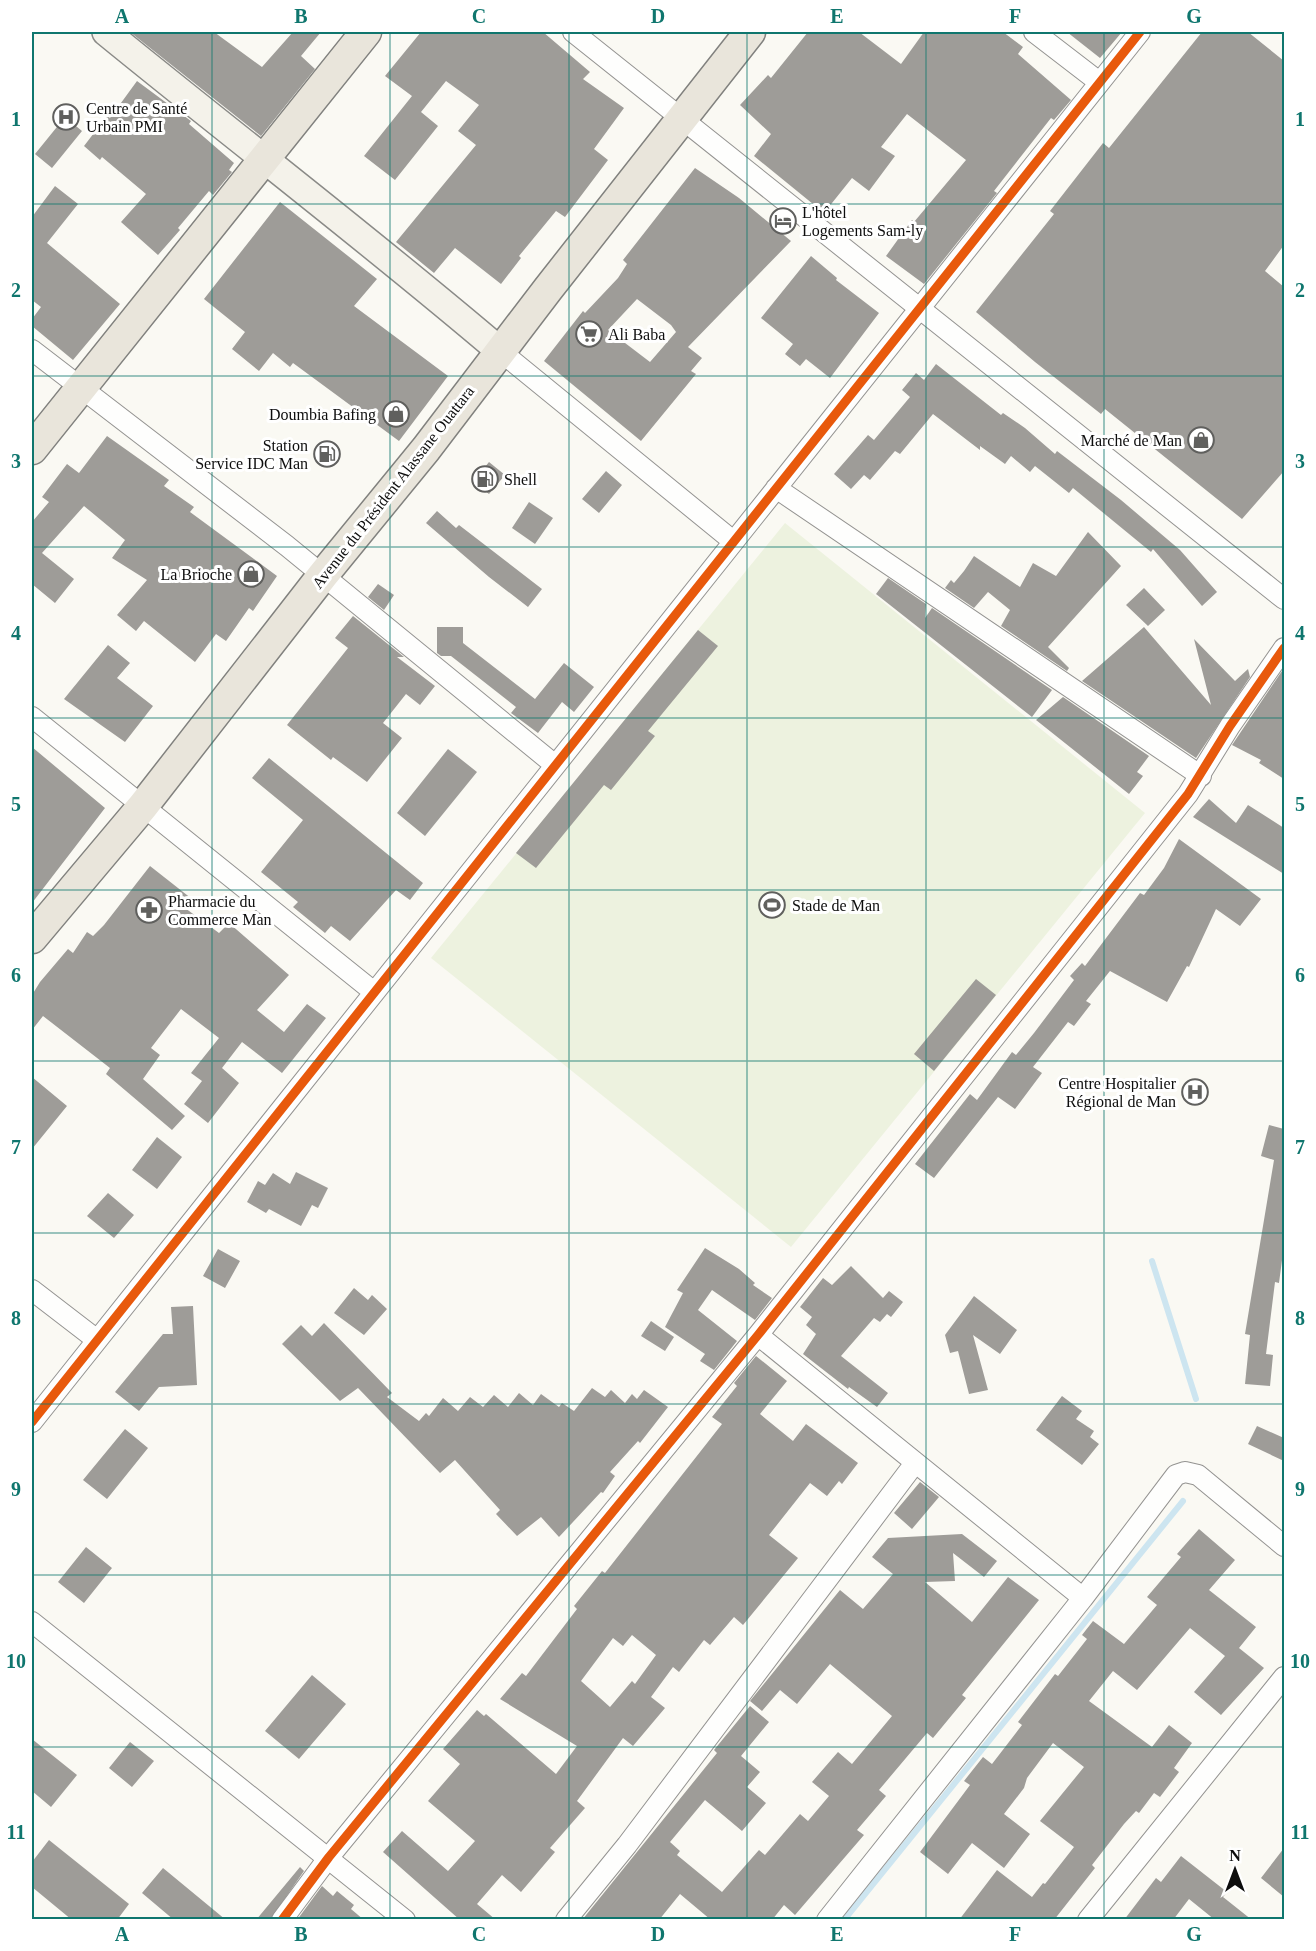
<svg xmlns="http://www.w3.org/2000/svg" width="1316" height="1951" font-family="Georgia,serif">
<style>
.pitch{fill:#edf2df}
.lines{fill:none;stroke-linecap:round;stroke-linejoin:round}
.stream{stroke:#cde5f0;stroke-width:6}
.building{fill:#9e9c98;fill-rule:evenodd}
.street-casing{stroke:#949391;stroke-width:22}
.secondary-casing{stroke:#8a8a87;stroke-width:30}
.primary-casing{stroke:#81817e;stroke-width:33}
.street{stroke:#fefefd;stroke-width:20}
.secondary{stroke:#f4f2ea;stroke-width:27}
.primary{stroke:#e9e5db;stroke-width:30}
.cycleway-casing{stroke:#fff;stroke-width:13}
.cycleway{stroke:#e8590c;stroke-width:9}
.grid{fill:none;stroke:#0f766e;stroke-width:1.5;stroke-opacity:0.55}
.labels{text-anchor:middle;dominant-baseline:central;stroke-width:6;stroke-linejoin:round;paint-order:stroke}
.poi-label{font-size:16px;fill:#0d0d0d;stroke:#fff;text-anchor:start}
.street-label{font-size:16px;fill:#0d0d0d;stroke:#fff}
.neatline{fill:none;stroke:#0f766e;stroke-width:2}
.grid-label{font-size:20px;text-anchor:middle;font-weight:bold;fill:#0f766e}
</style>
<rect width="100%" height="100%" fill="#faf9f3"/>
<path class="pitch" d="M785,523L1145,813L791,1247L431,958Z"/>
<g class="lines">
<path class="stream" d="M1152,1261L1196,1399
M844,1920L1183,1501"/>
</g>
<path class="building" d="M130,32H214L262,67L293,32H321L301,56L315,69L261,136Z
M421,32H543L590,72L583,79L624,108L594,149L608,160L565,217L556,211L519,256L521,258L501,284L455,248L434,273L396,242L476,145L458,131L479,105L446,81L421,112L438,126L395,180L364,156L412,96L385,76Z
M808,32H859L901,64L924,32H1003L1023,47L1018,54L1071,100L1054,120L1051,118L994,191L997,193L924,284L886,256L912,220L914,222L966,160L907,114L881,147L895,156L869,191L852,178L824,213L754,156L771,134L740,105L768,75L771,78Z
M1067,32H1122L1100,58Z
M1202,32H1248L1284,61V245L1265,271L1284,287V471L1242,519L1105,409L1101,414L1035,362L976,312L1054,214L1050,211L1103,143L1109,148Z
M137,81L191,121L189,124L234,163L229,170L232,172L213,195L209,191L178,228L180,230L158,255L121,222L146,194L102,157L100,160L84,146L107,116L110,118Z
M65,117L82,131L52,168L35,154Z
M695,168L739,198L791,241L688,347L702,358L691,371L696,374L641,441L544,361L583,311L585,313L618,278L627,264L623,260ZM637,299L671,325L676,332L650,362L608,330Z
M55,186L78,204L47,243L120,304L73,360L32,326V319L41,307L32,300V217Z
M280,202L377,279L354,306L448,376L399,441L293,363L290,367L273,353L259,371L232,349L245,332L204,299Z
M811,256L837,278L836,280L879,313L830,378L806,359L800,366L785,354L793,344L761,318Z
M936,364L1001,415L1003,413L1025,428L1055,454L1057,451L1121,500L1180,550L1217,592L1202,606L1153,549L1151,552L1073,488L1069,493L1035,466L1030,472L1011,456L1005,464L980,446V450L933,414L900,454L895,451L870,480L864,475L851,489L834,474L868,435L874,440L910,397L902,390L916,373L924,380Z
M107,436L169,480L164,486L194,507L190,512L277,576L253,611L249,608L226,641L216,634L195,662L144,621L136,631L117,615L147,580L112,558L125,540L84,506L42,553L74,579L55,603L32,584V522L49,502L42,497L67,464L79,473Z
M489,462L505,475L489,494L473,482Z
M606,471L622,485L599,513L582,499Z
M529,502L553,518L535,544L512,528Z
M437,511L456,528L459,525L542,589L528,607L489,577L426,523Z
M1088,532L1121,566L1048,647L1069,668L1067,671L1001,626L1010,610L988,592L974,608L945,588L951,580L954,583L964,571L974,556L1020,587L1033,563L1056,576Z
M888,578L926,604L925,618L932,608L1052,690L1032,717L876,594Z
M378,584L394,595L384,610L368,597Z
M1144,588L1165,610L1148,626L1126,605Z
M353,616L404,657H397L435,686L420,705L406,694L383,723L402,738L367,782L333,757L331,760L287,725L348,648L335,638Z
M437,627H463V643L535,699L564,663L594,687L574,712L562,702L538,733L511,713L516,707L451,656H441L437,653Z
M1144,627L1211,705L1194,639L1235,681L1248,669L1250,677L1196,758L1082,681Z
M698,630L718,646L648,731L655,736L611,790L604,785L536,868L516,853Z
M108,645L130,663L117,678L153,706L125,742L64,699Z
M1284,668V779L1259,763L1261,760L1232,745Z
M1063,697L1149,756L1137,772L1143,776L1129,794L1036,720Z
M32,747L105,808L32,903Z
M448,749L477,772L425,836L397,813Z
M269,758L423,883L410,900L396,890L350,941L331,926L325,933L293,907L298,902L261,872L303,820L252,778Z
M1209,799L1236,823L1248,805L1284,828V874L1193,817Z
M1179,839L1261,899L1240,926L1216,909L1189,967L1187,966L1167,1002L1110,971L1086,1001L1091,1004L1074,1026L1068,1022L1033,1067L1042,1073L1015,1109L998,1097L934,1178L915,1164L970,1094L977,1100L1012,1052L1016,1055L1034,1033L1074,980L1070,976L1082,963L1085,966L1140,893L1144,895L1164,868Z
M150,866L192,899L185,908L219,933L229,923L289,975L257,1010L284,1032L307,1004L326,1018L282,1073L242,1042L222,1068L239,1083L208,1123L184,1104L202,1081L191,1073L219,1038L181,1009L151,1048L160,1055L143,1079L185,1116L172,1130L106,1074L110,1068L43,1016L32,1030V995L40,982L68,949L73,953L87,932L93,936L104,925Z
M976,979L996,995L934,1071L914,1054Z
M32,1077L67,1106L32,1149Z
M1269,1125L1284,1129V1245L1279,1283L1275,1282L1266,1354L1273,1355L1270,1386L1245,1384L1250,1335L1245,1334L1274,1160L1261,1156Z
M157,1137L182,1157L157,1189L132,1170Z
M296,1172L328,1188L318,1208L312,1205L301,1226L269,1209L266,1213L247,1202L258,1181L265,1185L273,1173L290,1184Z
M108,1193L134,1215L114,1238L87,1216Z
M705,1248L739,1269L755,1283L753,1285L772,1298L755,1320L712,1290L698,1310L737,1341L714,1370L700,1361L705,1354L665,1327L683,1293L677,1290Z
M218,1249L240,1261L225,1288L203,1276Z
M851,1266L883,1298L889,1291L903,1302L891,1317L887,1314L880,1322L874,1318L841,1356L888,1393L877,1407L849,1387L848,1389L803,1354L816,1334L806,1325L812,1317L800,1307L823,1278L832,1285Z
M354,1288L368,1300L372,1295L387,1309L364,1335L334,1313Z
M974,1296L1017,1330L1000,1354L973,1335L988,1390L969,1394L958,1351L950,1353L945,1335Z
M193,1306L197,1385L159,1387L139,1411L115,1392L163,1334H173L171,1307Z
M651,1321L674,1337L665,1351L641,1336Z
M324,1323L392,1393L387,1397L419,1421L426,1413L429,1416L443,1398L458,1411L470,1397L483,1407L494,1395L508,1407L519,1393L533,1405L541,1394L559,1407L562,1403L574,1411L592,1388L605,1397L611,1390L625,1403L632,1394L637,1399L644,1390L668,1407L640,1443L638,1441L610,1472L615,1476L603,1493L601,1492L559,1537L541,1517L517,1536L496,1514L500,1510L455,1460L440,1473L358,1388L340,1401L282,1344L301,1325L312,1336Z
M756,1356L787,1381L760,1414L793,1441L806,1424L858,1463L842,1484L839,1481L827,1496L810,1483L769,1535L798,1558L743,1625L734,1617L710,1645L704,1640L679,1672L673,1667L651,1697L665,1708L633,1746L623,1738L577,1801L585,1808L550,1848L555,1852L521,1892L502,1875L477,1904L496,1920H460L383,1852L402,1831L448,1871L475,1841L428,1801L460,1764L443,1749L477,1710L484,1716L486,1714L556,1774L577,1746L500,1699L522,1673L526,1676L577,1609L574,1606L602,1571L605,1573L722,1424L712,1417L737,1386L734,1383ZM632,1635L656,1655L635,1684L632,1681L610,1707L581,1681L613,1638L623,1646Z
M1062,1396L1082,1411L1076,1419L1094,1431L1090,1437L1099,1444L1082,1465L1036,1430Z
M1257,1426L1284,1438V1461L1248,1444Z
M125,1429L148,1448L107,1499L83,1480Z
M920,1482L939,1497L912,1529L894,1513Z
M1199,1529L1235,1560L1209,1590L1256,1627L1239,1648L1264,1668L1221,1715L1194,1692L1225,1656L1190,1628L1137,1690L1113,1671L1089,1701L1152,1747L1169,1725L1192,1743L1174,1768L1179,1772L1160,1797L1154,1793L1139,1813L1136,1811L1124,1824L1092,1865L1095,1868L1054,1920H959L997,1870L1032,1897L1043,1883L1045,1884L1074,1847L1040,1821L1084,1767L1053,1743L1027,1778L1024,1788L1004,1814L1030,1834L1004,1868L972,1843L948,1874L920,1852L970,1785L964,1781L983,1757L992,1764L1022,1725L1018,1722L1055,1674L1058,1676L1087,1639L1082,1635L1093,1621L1124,1644L1157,1605L1147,1597L1181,1557L1177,1554Z
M962,1534L997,1561L984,1577L953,1553L955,1581L925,1582L972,1622L1008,1577L1039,1600L962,1695L966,1698L933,1738L927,1733L879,1790L886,1796L857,1830L864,1835L795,1915L784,1905L772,1920H711L680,1894L659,1920H582L717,1753L714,1750L750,1706L769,1722L741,1756L760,1772L747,1787L766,1803L742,1831L705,1800L670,1842L680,1851L677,1855L722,1892L759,1850L765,1855L800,1814L808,1821L829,1796L812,1782L838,1752L852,1764L892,1716L830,1664L797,1704L780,1690L762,1711L750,1701L840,1590L863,1609L893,1574L872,1557L888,1538Z
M86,1547L112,1568L84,1603L58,1582Z
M312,1675L346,1704L299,1759L265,1731Z
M32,1739L77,1775L51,1807L32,1791Z
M130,1742L154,1761L132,1787L109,1768Z
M49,1840L129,1904L117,1920H72L32,1887V1862Z
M1284,1848V1897L1261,1878Z
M1181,1856L1227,1892L1223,1897L1252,1920H1215L1189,1899L1173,1920H1124L1156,1878L1161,1882Z
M300,1867L304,1871L270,1920H256Z
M163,1868L226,1920H174L142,1893Z
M322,1886L333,1896L337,1891L354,1905L351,1909L364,1920H297Z"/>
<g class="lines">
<g class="street-casing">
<path id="street" d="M573,32L1284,599
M1034,32L1099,82
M32,350L287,546L555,765
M500,351L733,541
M776,488L1201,776
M32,717L374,992
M32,1290L97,1340
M758,1335L1083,1598
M32,1422L1140,32
M32,1622L405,1920
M282,1920L329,1857L758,1335L1188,794L1230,726L1284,648
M566,1920L627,1845L915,1463
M827,1920L1083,1598L1176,1475L1185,1472L1198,1475L1284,1546
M1088,1920L1284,1677"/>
</g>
<g class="secondary-casing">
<path id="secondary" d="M106,32C237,139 371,241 500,351"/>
</g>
<g class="primary-casing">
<path id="primary" d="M32,449L366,32
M32,938L143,806L323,575L426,449L548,289L750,32"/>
</g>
<use href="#street" class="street"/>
<use href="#secondary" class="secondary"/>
<use href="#primary" class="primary"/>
<g class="cycleway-casing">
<path id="cycleway" d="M32,1422L1140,32
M282,1920L329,1857L758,1335L1188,794L1230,726L1284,648"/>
</g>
<use href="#cycleway" class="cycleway"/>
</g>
<path class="grid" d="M212,32V1920M390,32V1920M569,32V1920M747,32V1920M926,32V1920M1104,32V1920M32,204H1284M32,376H1284M32,547H1284M32,718H1284M32,890H1284M32,1061H1284M32,1233H1284M32,1404H1284M32,1575H1284M32,1747H1284"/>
<defs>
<g id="hospital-ring" transform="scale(1.35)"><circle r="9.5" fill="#fff" stroke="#60605e" stroke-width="1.5"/><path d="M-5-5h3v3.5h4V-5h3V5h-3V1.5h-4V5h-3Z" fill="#60605e"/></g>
<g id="hotel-ring" transform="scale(1.35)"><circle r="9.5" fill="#fff" stroke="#60605e" stroke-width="1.5"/><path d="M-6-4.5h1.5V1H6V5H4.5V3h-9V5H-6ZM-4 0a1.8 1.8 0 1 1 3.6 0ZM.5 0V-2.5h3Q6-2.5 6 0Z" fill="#60605e"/></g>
<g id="supermarket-ring" transform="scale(1.35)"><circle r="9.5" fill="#fff" stroke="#60605e" stroke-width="1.5"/><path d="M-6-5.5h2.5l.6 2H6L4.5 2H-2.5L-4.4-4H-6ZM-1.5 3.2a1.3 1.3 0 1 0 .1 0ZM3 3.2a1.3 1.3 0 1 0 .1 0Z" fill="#60605e"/></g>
<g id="shop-ring" transform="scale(1.35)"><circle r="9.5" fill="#fff" stroke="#60605e" stroke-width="1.5"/><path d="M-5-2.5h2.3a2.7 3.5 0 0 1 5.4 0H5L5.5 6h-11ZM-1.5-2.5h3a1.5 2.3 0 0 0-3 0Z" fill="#60605e"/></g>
<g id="fuel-ring" transform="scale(1.35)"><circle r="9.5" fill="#fff" stroke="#60605e" stroke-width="1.5"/><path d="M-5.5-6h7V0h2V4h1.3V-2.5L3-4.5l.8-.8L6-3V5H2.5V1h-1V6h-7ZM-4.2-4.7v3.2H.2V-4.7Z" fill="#60605e"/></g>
<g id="stadium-ring" transform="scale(1.35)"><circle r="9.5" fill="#fff" stroke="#60605e" stroke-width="1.5"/><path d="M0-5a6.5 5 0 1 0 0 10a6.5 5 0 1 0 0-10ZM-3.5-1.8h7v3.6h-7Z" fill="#60605e"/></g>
<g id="pharmacy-ring" transform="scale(1.35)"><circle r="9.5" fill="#fff" stroke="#60605e" stroke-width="1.5"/><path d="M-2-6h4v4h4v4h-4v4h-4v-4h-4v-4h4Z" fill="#60605e"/></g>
</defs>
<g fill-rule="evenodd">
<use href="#hospital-ring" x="66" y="117"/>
<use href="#hotel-ring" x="783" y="221"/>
<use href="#supermarket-ring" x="589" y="334"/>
<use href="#shop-ring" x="396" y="414"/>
<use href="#shop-ring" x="1201" y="440"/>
<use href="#fuel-ring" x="327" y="454"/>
<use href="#fuel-ring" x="485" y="479"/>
<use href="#shop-ring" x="251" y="574"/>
<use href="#stadium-ring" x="772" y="905"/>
<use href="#pharmacy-ring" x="149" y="910"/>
<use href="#hospital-ring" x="1195" y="1092"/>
</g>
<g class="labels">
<g class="poi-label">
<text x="86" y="108">Centre de Santé<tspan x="86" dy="18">Urbain PMI</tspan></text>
<text x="802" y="212">L'hôtel<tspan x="802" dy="18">Logements Sam-ly</tspan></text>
<text x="608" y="334">Ali Baba</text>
<text x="376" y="414" text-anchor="end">Doumbia Bafing</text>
<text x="1182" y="440" text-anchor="end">Marché de Man</text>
<text x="308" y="445" text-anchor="end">Station<tspan x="308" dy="18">Service IDC Man</tspan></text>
<text x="504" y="479">Shell</text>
<text x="232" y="574" text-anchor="end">La Brioche</text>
<text x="168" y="901">Pharmacie du<tspan x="168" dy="18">Commerce Man</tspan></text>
<text x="792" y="905">Stade de Man</text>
<text x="1176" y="1083" text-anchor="end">Centre Hospitalier<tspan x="1176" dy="18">Régional de Man</tspan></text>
</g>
<g class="street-label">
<text transform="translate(393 487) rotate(-52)">Avenue du Président Alassane Ouattara</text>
</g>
</g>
<rect width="1316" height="1951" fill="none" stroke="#ffffff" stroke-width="66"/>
<g transform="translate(1235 1870)" stroke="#ffffff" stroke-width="4.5" paint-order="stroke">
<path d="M0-4.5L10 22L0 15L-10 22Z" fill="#0d0d0d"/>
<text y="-9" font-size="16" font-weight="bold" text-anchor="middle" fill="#0d0d0d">N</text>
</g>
<rect x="33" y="33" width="1250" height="1885" class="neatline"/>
<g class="grid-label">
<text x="122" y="23">A</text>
<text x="301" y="23">B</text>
<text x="479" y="23">C</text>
<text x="658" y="23">D</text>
<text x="837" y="23">E</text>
<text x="1015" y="23">F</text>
<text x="1194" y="23">G</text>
<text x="16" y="126">1</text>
<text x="1300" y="126">1</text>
<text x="16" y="297">2</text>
<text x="1300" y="297">2</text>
<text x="16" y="468">3</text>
<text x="1300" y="468">3</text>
<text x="16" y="640">4</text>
<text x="1300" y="640">4</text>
<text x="16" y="811">5</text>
<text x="1300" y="811">5</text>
<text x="16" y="982">6</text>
<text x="1300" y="982">6</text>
<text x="16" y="1154">7</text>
<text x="1300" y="1154">7</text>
<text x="16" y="1325">8</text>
<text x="1300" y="1325">8</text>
<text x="16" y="1496">9</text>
<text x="1300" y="1496">9</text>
<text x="16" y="1668">10</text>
<text x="1300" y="1668">10</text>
<text x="16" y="1839">11</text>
<text x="1300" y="1839">11</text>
<text x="122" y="1941">A</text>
<text x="301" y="1941">B</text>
<text x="479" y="1941">C</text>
<text x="658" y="1941">D</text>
<text x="837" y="1941">E</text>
<text x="1015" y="1941">F</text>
<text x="1194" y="1941">G</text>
</g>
</svg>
